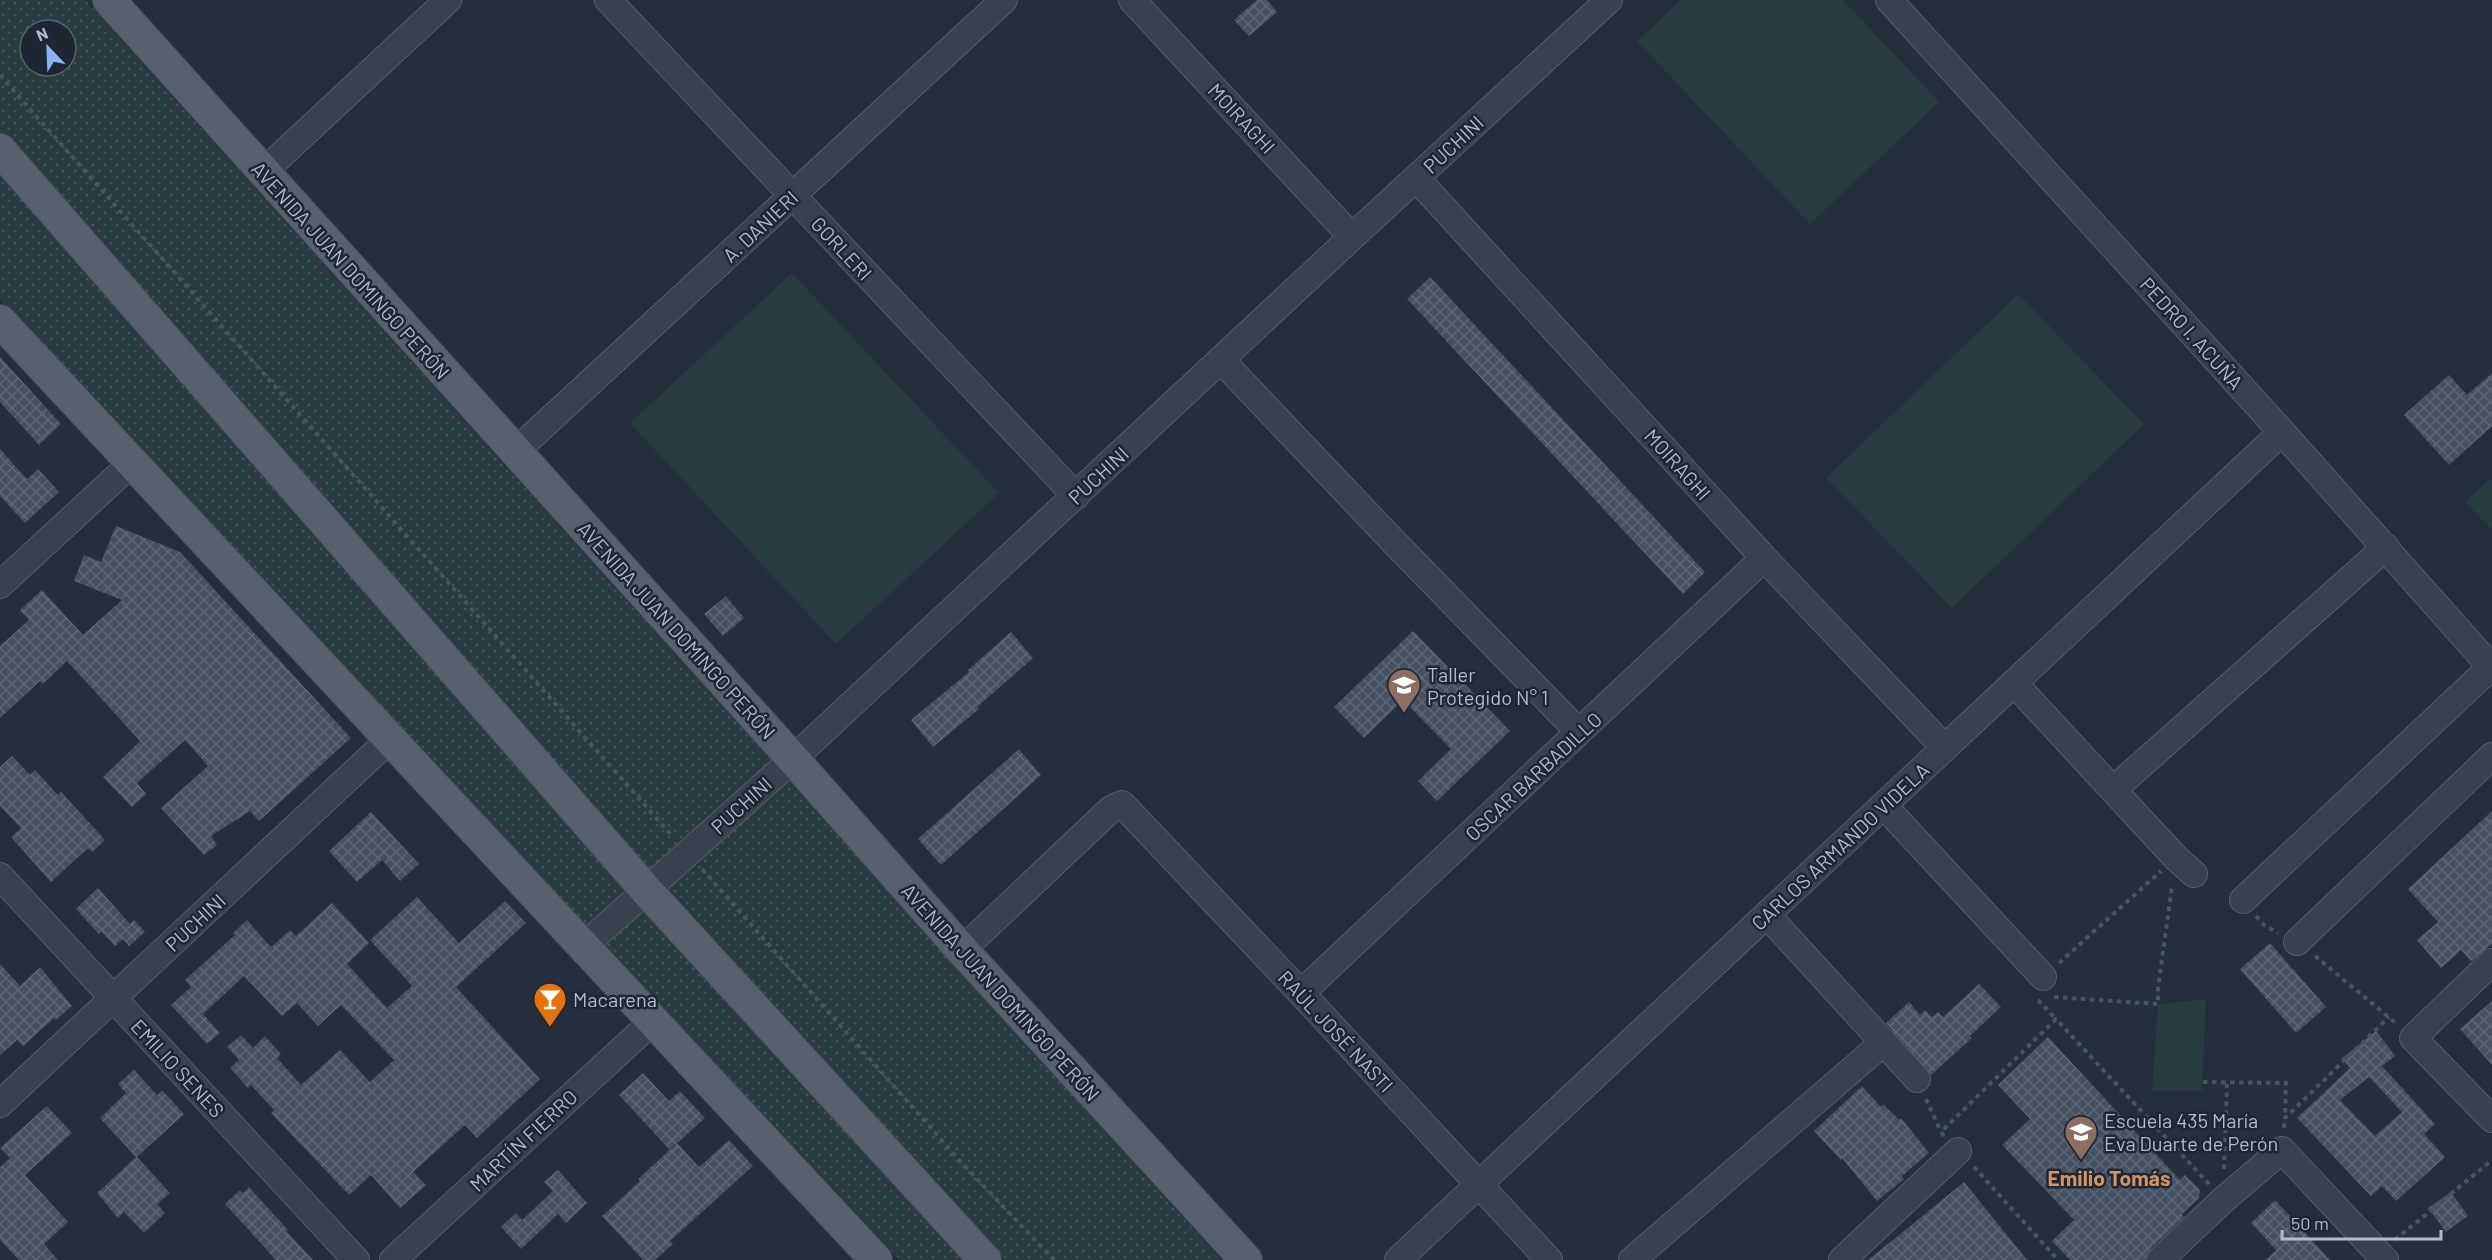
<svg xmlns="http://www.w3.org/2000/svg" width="2492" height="1260" font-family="Barlow,sans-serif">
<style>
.green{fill:#263c3f}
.park{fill:url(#park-dots);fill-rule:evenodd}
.building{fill:url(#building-cross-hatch);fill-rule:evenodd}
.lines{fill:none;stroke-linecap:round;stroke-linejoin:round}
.minor-casing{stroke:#565f6c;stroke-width:28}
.major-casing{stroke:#414a57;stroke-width:34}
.path{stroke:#44595c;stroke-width:4;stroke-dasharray:4.5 4.5;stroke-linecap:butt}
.minor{stroke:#38414e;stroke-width:26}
.major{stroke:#56606e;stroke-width:32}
.labels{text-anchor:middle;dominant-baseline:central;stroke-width:5;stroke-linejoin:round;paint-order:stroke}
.street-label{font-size:20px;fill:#b4bcc9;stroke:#1d2633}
.poi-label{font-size:20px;fill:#b4bcc9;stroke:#1d2633;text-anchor:start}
.neighbourhood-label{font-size:21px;font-weight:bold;fill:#d59563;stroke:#1d2633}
</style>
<defs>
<pattern id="park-dots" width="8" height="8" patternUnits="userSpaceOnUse" patternTransform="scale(1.5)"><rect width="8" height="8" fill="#263c3f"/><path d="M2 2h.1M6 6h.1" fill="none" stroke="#435659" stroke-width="1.8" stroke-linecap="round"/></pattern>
<pattern id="building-cross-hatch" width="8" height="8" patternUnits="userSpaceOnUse" patternTransform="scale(1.5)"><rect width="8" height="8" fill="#455162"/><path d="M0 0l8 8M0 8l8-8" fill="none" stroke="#5d6877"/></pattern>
</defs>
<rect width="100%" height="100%" fill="#242f3e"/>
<path class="green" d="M1681,0H1843L1939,102L1810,224L1637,41Z
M792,273L999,493L836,644L630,423Z
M2018,294L2144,424L1952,608L1826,478Z
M2492,477V530L2465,502Z
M2206,999L2202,1091H2152L2158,1004Z"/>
<path class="park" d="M0,0H85L1221,1260H900L0,299ZM30,30H66V66H30Z"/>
<path class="building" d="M1257,0H1267L1277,12L1249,36L1234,20Z
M1430,277L1705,572L1683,594L1407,299Z
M0,357L61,424L39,445L0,402Z
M2492,373V426L2449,465L2404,415L2449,375L2467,395Z
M0,449L27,479L38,469L59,492L25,523L0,496Z
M116,526L180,552L351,738L259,821L250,811L211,836L217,845L204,855L161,808L208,766L185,740L137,783L146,794L132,807L103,777L140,741L67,661L43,684L40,681L0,718V646L29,620L20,610L42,590L83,635L122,600L74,581L84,555L101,562Z
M726,596L744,618L723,636L704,614Z
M1413,631L1510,731L1437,801L1418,781L1451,749L1403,700L1364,738L1334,707Z
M1011,632L1033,658L977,707L979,709L933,747L911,720L969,672L968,670Z
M1019,749L1041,775L941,865L918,839Z
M12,756L30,775L35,770L58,795L61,792L105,840L92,852L88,848L51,882L11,837L21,828L0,806V767Z
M2492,811V944L2471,961L2461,950L2441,968L2417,940L2438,922L2408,889Z
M371,812L419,864L400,881L382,860L357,882L329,851Z
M98,888L130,924L134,920L145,932L129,946L123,939L115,946L101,931L99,934L76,909Z
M417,897L459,943L505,901L526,923L456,987L540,1079L477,1138L465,1125L413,1172L426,1185L400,1208L371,1175L349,1195L271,1113L274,1110L251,1085L248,1088L230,1068L239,1060L227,1047L241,1035L253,1048L265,1036L281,1054L277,1058L301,1085L340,1050L370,1082L394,1060L341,1005L318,1026L297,1003L282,1016L244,976L203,1014L220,1033L207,1044L171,1005L191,987L185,980L235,935L233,933L247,920L271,947L290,930L296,936L332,903L369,943L347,964L387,1008L412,986L370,940Z
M2270,943L2326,1007L2296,1033L2240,969Z
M0,964L20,986L40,967L72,1006L56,1020L54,1018L23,1046L17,1040L0,1055Z
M1979,984L2001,1007L1970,1036L1972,1038L1931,1075L1886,1023L1909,1002L1920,1015L1925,1010L1932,1017L1938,1012L1943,1017Z
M2492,1001V1065L2460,1029Z
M2376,1031L2395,1056L2382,1066L2435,1124L2424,1134L2445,1157L2396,1201L2382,1186L2371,1196L2297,1118L2350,1068L2342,1058ZM2369,1077L2402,1112L2375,1136L2340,1100Z
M2048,1037L2180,1180L2185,1175L2200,1190L2199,1198L2182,1214L2184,1217L2150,1249L2145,1260H2070L2052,1241L2074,1220L2002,1145L2030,1119L1998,1085Z
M134,1070L157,1095L162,1090L184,1114L137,1157L170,1193L157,1204L165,1213L144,1233L124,1212L118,1218L97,1193L136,1157L100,1118L126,1093L118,1084Z
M643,1073L669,1101L680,1091L705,1118L670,1150L619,1095Z
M1862,1086L1881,1107L1884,1105L1899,1120L1901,1118L1929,1153L1902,1176L1904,1179L1877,1201L1842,1158L1841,1160L1814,1131Z
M47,1106L72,1133L25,1175L68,1222L44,1244L58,1260H19L0,1240V1167L10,1158L0,1148Z
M729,1140L753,1166L670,1241L673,1244L655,1260H643L602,1216L640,1181L638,1179L677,1143L699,1167Z
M558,1170L587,1203L566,1223L558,1214L521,1249L501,1227L516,1213L522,1220L553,1191L544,1182Z
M1964,1182L2027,1260H1868L1898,1236Z
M249,1187L288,1230L286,1231L313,1260H276L225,1204L240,1190L243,1193Z
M2451,1192L2468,1216L2446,1232L2428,1208Z
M2275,1200L2330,1260H2266L2276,1250L2251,1223Z"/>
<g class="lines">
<g class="minor-casing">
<path id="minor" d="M608,0L1076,496
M1132,0L1352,237
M1889,0L2282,432L2492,668
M263,172L448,0
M1416,178L1764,558L1944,747
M1221,360L1392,540L1579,732
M516,451L1004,0
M0,585L132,463
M2014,683L2176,858L2194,874
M2114,789L2386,547
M1884,806L2043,977
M0,876L356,1260
M2243,900L2491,667
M1767,915L1917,1079
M2297,942L2492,756
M584,946L793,759L1352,237L1609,0
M962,950L1111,809L1122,804L1301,993L1549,1260
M2492,962L2413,1038L2492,1119
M1301,993L1764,558
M0,1104L390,739
M393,1260L653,1021
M1398,1260L2282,432
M1632,1260L1884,1042
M1842,1260L1958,1151
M2160,1260L2223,1200L2282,1150L2385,1260"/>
</g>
<g class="major-casing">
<path id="major" d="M109,0L793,759L962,950L1246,1260
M0,150L646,890L985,1260
M0,321L876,1260"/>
</g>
<path class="path" d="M0,75L673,837
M702,869L960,1161L1054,1260
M2256,916L2264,925L2278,933
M2315,956L2397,1024
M2059,963L2161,871
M2054,997L2158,1004V988L2172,886
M2038,1000L2056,1019
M2203,1082L2286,1083L2285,1118
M1926,1099L1941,1132
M2284,1128L2285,1118L2389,1017
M1944,1136L1941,1132L2056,1019L2209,1184
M1974,1167L2058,1260
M2224,1169L2227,1084
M2395,1240L2492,1160"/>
<use href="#minor" class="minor"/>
<use href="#major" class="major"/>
</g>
<defs>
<g id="school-pin" transform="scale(1.725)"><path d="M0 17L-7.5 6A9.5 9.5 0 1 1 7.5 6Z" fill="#8d6e63" stroke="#1d2633"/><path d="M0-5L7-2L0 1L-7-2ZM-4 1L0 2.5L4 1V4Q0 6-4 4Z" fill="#fff"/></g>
<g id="bar-pin" transform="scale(1.725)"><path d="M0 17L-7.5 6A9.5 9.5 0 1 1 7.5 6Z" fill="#e8710a" stroke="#1d2633"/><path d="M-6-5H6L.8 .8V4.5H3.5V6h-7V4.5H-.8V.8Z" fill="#fff"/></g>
</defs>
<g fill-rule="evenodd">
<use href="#school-pin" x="1404" y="685"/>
<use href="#bar-pin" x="550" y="999"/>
<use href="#school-pin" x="2081" y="1132"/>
</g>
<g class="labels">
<g class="street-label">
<text transform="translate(1242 118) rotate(47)">MOIRAGHI</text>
<text transform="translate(1453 144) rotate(-43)">PUCHINI</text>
<text transform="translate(760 226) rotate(-43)">A. DANIERI</text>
<text transform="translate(842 248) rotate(47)">GORLERI</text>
<text transform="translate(351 270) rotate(48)">AVENIDA JUAN DOMINGO PERÓN</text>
<text transform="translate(2192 333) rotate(48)">PEDRO I. ACUÑA</text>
<text transform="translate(1678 464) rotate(48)">MOIRAGHI</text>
<text transform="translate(1098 475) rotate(-43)">PUCHINI</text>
<text transform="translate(677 630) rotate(48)">AVENIDA JUAN DOMINGO PERÓN</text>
<text transform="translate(1533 776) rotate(-43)">OSCAR BARBADILLO</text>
<text transform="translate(741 805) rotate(-42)">PUCHINI</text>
<text transform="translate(1840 846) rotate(-43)">CARLOS ARMANDO VIDELA</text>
<text transform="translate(195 922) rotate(-43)">PUCHINI</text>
<text transform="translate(1001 992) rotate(48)">AVENIDA JUAN DOMINGO PERÓN</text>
<text transform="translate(1336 1031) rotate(47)">RAÚL JOSÉ NASTI</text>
<text transform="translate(178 1068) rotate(47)">EMILIO SENES</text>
<text transform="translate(523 1140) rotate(-43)">MARTÍN FIERRO</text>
</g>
<g class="poi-label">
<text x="1427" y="674">Taller<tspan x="1427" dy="23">Protegido N° 1</tspan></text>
<text x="573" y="999">Macarena</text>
<text x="2104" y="1120">Escuela 435 María<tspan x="2104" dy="23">Eva Duarte de Perón</tspan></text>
</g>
<g class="neighbourhood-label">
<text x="2109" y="1177">Emilio Tomás</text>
</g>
</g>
<g transform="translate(48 48) rotate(337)"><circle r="28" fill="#1d2633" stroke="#59626f" stroke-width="1.5"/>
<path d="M0-4.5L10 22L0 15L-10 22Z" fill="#8ab4f8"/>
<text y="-9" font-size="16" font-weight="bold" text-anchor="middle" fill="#b4bcc9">N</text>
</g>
<path d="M2282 1230v9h159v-9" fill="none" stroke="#b4bcc9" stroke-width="3"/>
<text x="2291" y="1230" font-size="18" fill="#b4bcc9" stroke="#1d2633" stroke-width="4.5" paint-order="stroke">50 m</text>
</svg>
